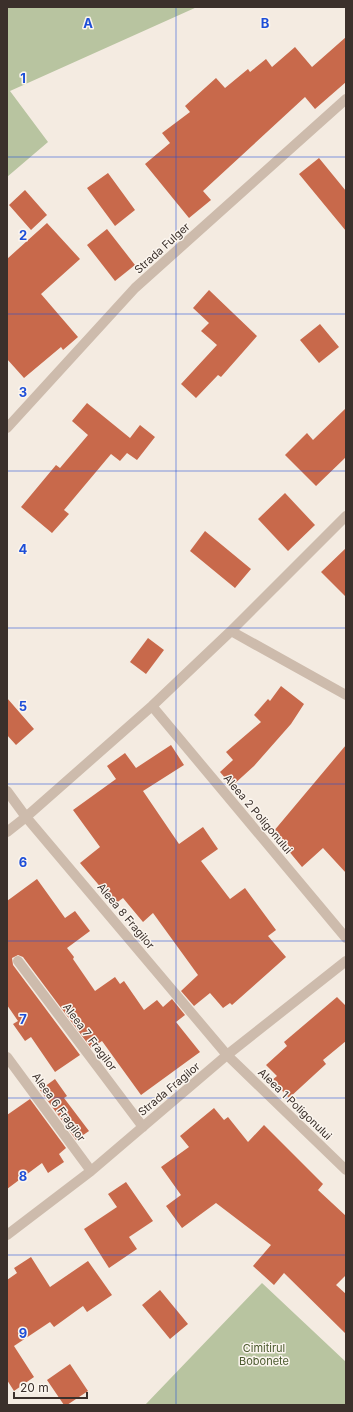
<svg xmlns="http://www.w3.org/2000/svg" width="353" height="1412" font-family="Inter,sans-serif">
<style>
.green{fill:#b8c4a0}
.building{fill:#c8694b}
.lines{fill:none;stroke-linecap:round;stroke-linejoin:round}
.minor{stroke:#cdbbac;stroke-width:10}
.grid{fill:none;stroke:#1d4ed8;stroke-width:1;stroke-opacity:0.55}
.labels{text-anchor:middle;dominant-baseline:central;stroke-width:3;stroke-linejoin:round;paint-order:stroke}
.street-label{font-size:11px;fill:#3b302b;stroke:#fbf5ee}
.park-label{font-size:11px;fill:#4a5a2e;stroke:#fbf5ee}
.grid-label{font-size:13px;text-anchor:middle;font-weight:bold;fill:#1d4ed8;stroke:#fbf5ee;stroke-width:3;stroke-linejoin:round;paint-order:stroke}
</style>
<rect width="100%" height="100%" fill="#f4ebe1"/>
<path class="green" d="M7,7H197L10,91L48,142L7,177Z
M262,1283L346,1362V1405H145Z"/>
<path class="building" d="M346,37V82L315,109L305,97L203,191L211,200L189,218L145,164L170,143L162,133L190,112L185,106L216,78L225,88L248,69L250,72L266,59L272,67L295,47L312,67Z
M319,158L346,191V231L299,174Z
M108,173L135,210L115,226L87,188Z
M25,190L47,215L31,230L9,205Z
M47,223L80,259L41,294L78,337L63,350L61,347L24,378L7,359V259Z
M107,229L135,265L115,281L87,245Z
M209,290L257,336L221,377L218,375L196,398L181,384L217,345L201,331L209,323L193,308Z
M320,324L339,347L319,363L300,340Z
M87,403L130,438L140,425L155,437L137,460L127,453L120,461L111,454L64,510L69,514L52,533L21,507L56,465L60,468L88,435L72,421Z
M346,408V457L316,486L285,455L307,433L313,440Z
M285,493L315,525L288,551L258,519Z
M205,531L251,569L235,588L190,551Z
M346,548V597L321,572Z
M148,638L164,650L146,674L130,662Z
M281,686L304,704L291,724L254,766L232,786L220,772L233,760L226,752L261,722L254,715L268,699L270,701Z
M7,698L34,729L16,745L7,735Z
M171,745L184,765L143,791L179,844L203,827L218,849L201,861L230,899L245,888L276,930L268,936L286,957L232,1005L230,1003L223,1008L210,993L194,1006L181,991L198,975L153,913L143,922L123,898L115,904L80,863L100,847L73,810L116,779L107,766L125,753L136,768Z
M346,745V873L323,848L302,867L273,832Z
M37,879L65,918L75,911L90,931L67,948L74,957L73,959L95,991L115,977L120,984L124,981L144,1010L157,1000L163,1007L172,999L185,1015L176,1022L200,1052L141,1095L102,1041L91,1048L23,957L18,955L12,958L13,965L80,1055L55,1072L31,1037L25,1041L13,1024L18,1021L7,1005V901Z
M337,997L346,1006V1041L323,1060L326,1064L289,1098L272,1080L277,1076L266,1065L287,1046L284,1042Z
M55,1079L67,1096L64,1098L89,1131L76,1140L40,1090Z
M30,1099L66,1148L59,1154L64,1162L48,1173L42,1163L7,1189V1115Z
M214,1108L224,1120L228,1117L248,1142L264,1125L323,1184L318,1190L346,1216V1275L336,1285L346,1294V1334L284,1273L274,1285L253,1266L271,1245L216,1203L182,1228L166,1206L181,1195L161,1167L189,1147L180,1136Z
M126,1182L153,1221L129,1237L137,1249L109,1268L84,1229L117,1207L108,1194Z
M31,1257L50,1287L88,1261L112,1295L87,1312L83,1306L54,1327L50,1322L14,1346L34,1377L14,1391L7,1380V1280L17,1273L14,1268Z
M160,1290L188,1324L170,1339L142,1305Z
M70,1364L88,1391L67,1405H64L47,1380Z"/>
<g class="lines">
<path class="minor" d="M7,428L135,288L346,99
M231,631L346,695
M152,706L346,938
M7,791L26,817L227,1055L346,1170
M7,832L26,817L152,706L231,631L346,516
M18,961L143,1127
M7,1057L91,1171
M7,1235L91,1171L227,1055L346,961"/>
</g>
<path class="grid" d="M176,7V1405M7,157H346M7,314H346M7,471H346M7,628H346M7,784H346M7,941H346M7,1098H346M7,1255H346"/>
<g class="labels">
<g class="street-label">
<text transform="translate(162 248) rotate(-42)">Strada Fulger</text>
<text transform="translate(258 814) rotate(50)">Aleea 2 Poligonului</text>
<text transform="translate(126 916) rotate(50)">Aleea 8 Fragilor</text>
<text transform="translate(90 1037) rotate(53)">Aleea 7 Fragilor</text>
<text transform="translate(169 1089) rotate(-40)">Strada Fragilor</text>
<text transform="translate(295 1104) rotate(44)">Aleea 1 Poligonului</text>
<text transform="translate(59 1107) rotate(54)">Aleea 6 Fragilor</text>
</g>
<g class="park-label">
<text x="264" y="1348">Cimitirul<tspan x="264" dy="13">Bobonete</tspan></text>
</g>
</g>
<g class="grid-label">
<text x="88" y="28">A</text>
<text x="265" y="28">B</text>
<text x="23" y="83">1</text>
<text x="23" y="240">2</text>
<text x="23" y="397">3</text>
<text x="23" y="554">4</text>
<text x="23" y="711">5</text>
<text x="23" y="867">6</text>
<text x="23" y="1024">7</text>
<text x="23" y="1181">8</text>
<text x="23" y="1338">9</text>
</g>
<rect width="353" height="1412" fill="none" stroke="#3b302b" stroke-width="16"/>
<path d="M14 1392v6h73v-6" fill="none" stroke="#3b302b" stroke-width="2"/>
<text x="20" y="1392" font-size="12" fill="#3b302b" stroke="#fbf5ee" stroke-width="3" paint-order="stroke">20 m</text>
</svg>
